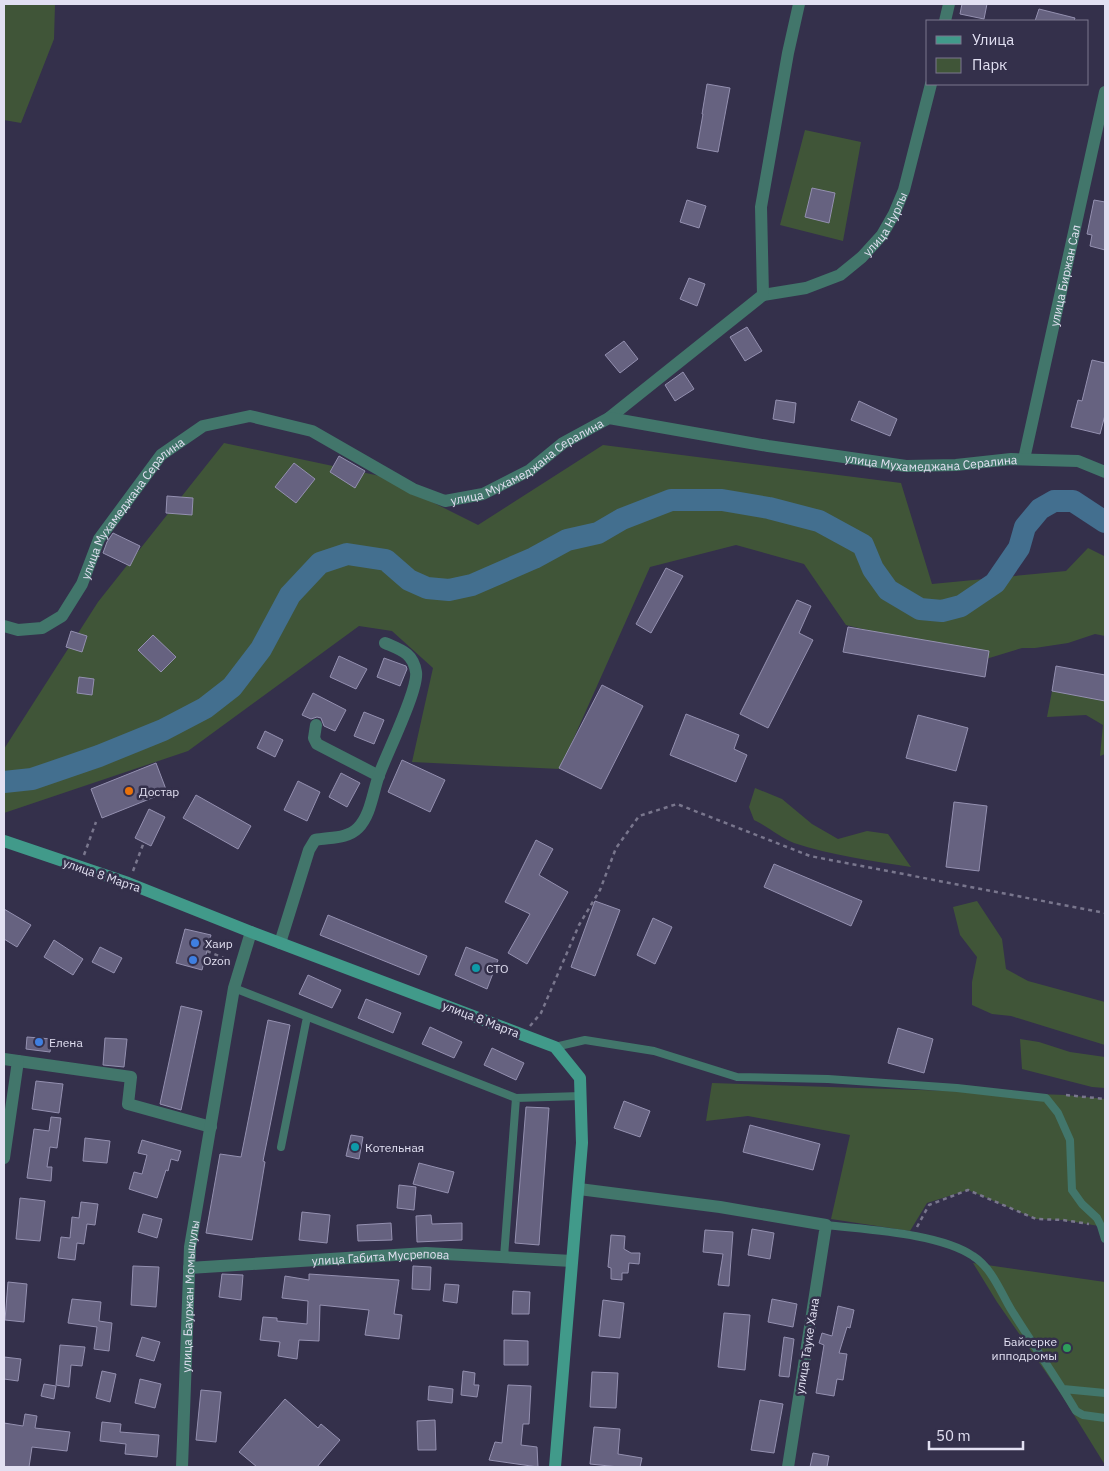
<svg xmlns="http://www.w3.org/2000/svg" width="1109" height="1471" font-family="'IBM Plex Sans',sans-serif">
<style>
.green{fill:#405538}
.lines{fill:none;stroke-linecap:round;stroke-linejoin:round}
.river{stroke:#436f8f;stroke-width:22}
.building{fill:#666280;stroke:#9490b0}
.path{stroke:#79768d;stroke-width:2.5;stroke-dasharray:4 4;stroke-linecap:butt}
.lane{stroke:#42766b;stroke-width:8}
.street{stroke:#42766b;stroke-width:12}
.secondary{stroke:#419a8a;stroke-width:12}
.food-dot{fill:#e8710a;stroke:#34304b;stroke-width:2}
.shop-dot{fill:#3f7fe0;stroke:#34304b;stroke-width:2}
.culture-dot{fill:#0f9aa8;stroke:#34304b;stroke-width:2}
.leisure-dot{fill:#2e9e5b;stroke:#34304b;stroke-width:2}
.labels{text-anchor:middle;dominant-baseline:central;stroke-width:5;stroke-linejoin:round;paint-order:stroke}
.street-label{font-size:12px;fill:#e2e0f2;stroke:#34304b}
.poi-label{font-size:12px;fill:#e2e0f2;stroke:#34304b;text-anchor:start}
</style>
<rect width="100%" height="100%" fill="#34304b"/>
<path class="green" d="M4,4H55L54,39L21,123L4,120Z
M805,130L861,142L843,241L780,225Z
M224,443L380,476L478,525L603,445L901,483L932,584L1066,571L1088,548L1104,556L1105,559V636L1095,634L1068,643L1035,648H1022L986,659L846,625L804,564L736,545L650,567L560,769L412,762L433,668L392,631L359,626L188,751L4,813V749L98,602Z
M1052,691L1105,701V754L1100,756L1103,725L1086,715L1047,717Z
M755,788L782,799L812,824L838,839L867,831L888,834L911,867C873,861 830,855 794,843C781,838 767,826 754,820L749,807Z
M977,901L1002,939L1006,969L1028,981L1105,1002V1045L1011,1016L992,1014L972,1005V982L977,957L960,935L953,907Z
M1020,1039L1039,1042L1070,1052L1105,1057V1088L1092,1087L1022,1069Z
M712,1083L1066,1095L1105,1099V1227L1063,1220L1036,1219L968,1190L927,1203L910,1231L831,1219L850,1135L748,1116L706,1121Z
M973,1263L1105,1282V1465L1061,1394L997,1302Z"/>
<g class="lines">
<path class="river" d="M4,782L32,779L99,756L163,730L205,708L232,687L261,649L290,595L320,563L347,554L386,560L409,580L427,588L449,590L472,585L534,558L567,540L598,533L622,519L671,500H722L769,508L819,521L863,545L873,569L888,590L920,609L942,611L961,606L995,583L1019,548L1025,527L1040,509L1054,501H1073L1105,522"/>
</g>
<path class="building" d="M962,4H987L984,19L960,14Z
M1039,9L1075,18L1074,21H1035Z
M707,84L730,88L718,152L697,148L703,114H702Z
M812,188L835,193L829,223L805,217Z
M687,200L706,206L699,228L680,222Z
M1094,200L1105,202V250L1090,246L1092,235L1087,234Z
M689,278L705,284L697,306L680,299Z
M747,327L762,351L745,361L730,337Z
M624,341L638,359L620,373L605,355Z
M1092,360L1105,363V415L1100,434L1071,427L1078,400L1082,401Z
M683,372L694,389L675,401L665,385Z
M776,400L796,403L794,423L773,419Z
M859,401L897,419L890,436L851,420Z
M339,456L365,471L355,488L330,472Z
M294,463L315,479L296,503L275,487Z
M167,496L193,498L192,515L166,513Z
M113,533L140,546L130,566L103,553L107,542Z
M666,568L683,576L651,633L636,624Z
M797,600L811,606L799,633L813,640L768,728L740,714Z
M848,627L989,651L985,677L843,652Z
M71,631L87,636L82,652L66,647Z
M153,635L176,657L161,672L138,650Z
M339,656L367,669L356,689L330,677Z
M384,658L406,666L407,669L400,686L377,677Z
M1056,666L1105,675V701L1052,691Z
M79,677L94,679L92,695L77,693Z
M602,685L643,706L601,789L559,768Z
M313,693L346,710L335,731L324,726L321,718L317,717L311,719L302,715Z
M364,712L384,720L374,744L354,736Z
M686,714L739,735L734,749L747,755L736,782L670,755Z
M918,715L968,728L956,771L906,758Z
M265,731L283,740L275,757L257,748Z
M402,760L445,780L430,812L388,792Z
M156,763L167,792L102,818L91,789Z
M341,773L360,783L347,807L329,797Z
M298,781L320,792L307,821L284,810Z
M196,795L251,826L238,849L183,818Z
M954,802L987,806L979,871L946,867Z
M149,809L165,817L151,846L135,838Z
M536,840L553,849L539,875L568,892L527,964L508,953L530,914L505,902Z
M774,864L862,901L851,926L764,887Z
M595,901L620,910L595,976L571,967Z
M4,909L31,925L17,947L4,939Z
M328,915L427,956L419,975L320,935Z
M653,918L672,927L655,964L637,955Z
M185,929L211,935L202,970L176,963Z
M54,940L83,959L73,975L44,957Z
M100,947L122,958L114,973L92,962Z
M466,947L498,960L487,989L455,975Z
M308,975L341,990L332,1008L299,994Z
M366,999L401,1013L393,1033L358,1018Z
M181,1006L202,1011L181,1110L160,1104Z
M268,1020L290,1025L263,1161L265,1162L252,1240L206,1233L220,1154L241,1157Z
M430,1027L462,1042L454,1058L422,1044Z
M898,1028L933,1039L924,1073L888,1063Z
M27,1037L52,1039L50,1052L26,1049Z
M105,1038L127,1039L124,1067L103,1065Z
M492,1048L524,1063L516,1080L484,1065Z
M36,1081L63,1084L59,1113L32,1109Z
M624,1101L650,1111L640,1137L614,1128Z
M526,1107L549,1108L539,1245L515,1243Z
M51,1117L61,1118L57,1148L50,1147L47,1167H52L51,1181L27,1178L34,1129L49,1131Z
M750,1125L820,1144L813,1170L743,1152Z
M351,1135L363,1137L359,1159L346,1156Z
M85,1138L110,1141L107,1163L83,1161Z
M142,1140L181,1151L178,1161L171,1159L168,1171L166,1170L157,1198L129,1189L134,1172L142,1174L147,1155L138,1153Z
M419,1163L454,1172L448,1193L413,1184Z
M399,1185L416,1187L414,1210L397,1208Z
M20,1198L45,1201L40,1241L16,1239Z
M81,1202L98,1204L95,1225L87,1224L84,1244L77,1243L75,1260L58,1258L61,1237L70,1238L72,1217L79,1218Z
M302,1212L330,1215L327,1243L299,1240Z
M143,1214L162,1219L157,1238L138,1232Z
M431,1215L432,1224L462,1223V1240L417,1242L416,1216Z
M391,1223L392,1240L358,1241L357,1225Z
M752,1229L774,1233L770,1259L748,1255Z
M705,1230L733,1232L729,1286L718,1285L723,1254L703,1252Z
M611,1235L625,1236L624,1249L631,1253H640L639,1264L629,1263L628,1273H622V1280L611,1279V1268L608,1267Z
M133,1266L159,1267L156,1307L131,1305Z
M413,1266L431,1267L430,1290L412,1289Z
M222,1274L243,1275L241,1300L219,1297Z
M309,1274L399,1280L394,1314L402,1315L399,1339L365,1335L369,1310L320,1305L319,1341L299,1340L297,1359L278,1356L280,1342L260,1340L263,1317L277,1318V1321L307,1324L308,1301L282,1298L285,1276L309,1280Z
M8,1282L27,1284L24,1322L5,1320Z
M445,1284L459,1285L457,1303L443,1301Z
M513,1291L530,1292L529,1314H512Z
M72,1299L101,1302L99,1321L112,1323L109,1351L94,1349L97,1327L68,1323Z
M772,1299L797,1304L793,1327L768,1322Z
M603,1300L624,1303L620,1338L599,1336Z
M838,1306L854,1310L850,1328L847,1327L839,1353L847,1354L843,1380L837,1379L834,1396L816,1393L824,1345L819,1343L822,1333L832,1336Z
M724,1313L750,1315L745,1370L718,1367Z
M142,1337L160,1342L154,1361L136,1356Z
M784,1337L794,1339L789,1377L779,1376Z
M504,1340L528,1341V1365H504Z
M60,1345L85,1347L82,1366L71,1365L69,1387L56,1385Z
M4,1357L21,1359L18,1381L4,1379Z
M102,1371L116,1374L110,1402L96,1398Z
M463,1371L475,1373L474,1385H479L477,1397L461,1395Z
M592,1372L618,1373L616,1408L590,1407Z
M140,1379L161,1384L155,1408L135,1403Z
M44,1384L56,1386L54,1399L41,1396Z
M508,1385L531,1386L529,1424H523L521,1445L537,1447L538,1467L489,1460L495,1442L502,1443Z
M429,1386L453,1389L452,1403L428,1400Z
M201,1390L221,1392L216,1442L196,1440Z
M285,1399L318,1428L321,1424L340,1440L317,1467H257L239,1452Z
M760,1400L783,1404L774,1453L751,1450Z
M25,1414L37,1416L35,1428L70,1432L67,1451L32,1447L29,1467H4V1423L23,1426Z
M435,1420L436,1450H418L417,1421Z
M102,1422L121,1424L120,1432L159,1435L157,1457L125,1454L126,1444L100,1441Z
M594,1427L620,1429L618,1454L642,1458L640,1467H619L590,1464Z
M813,1453L829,1456L827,1467H810Z"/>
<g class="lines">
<path class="path" d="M84,855L96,822
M133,871L144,842
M207,951L231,961
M530,1026L541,1013L579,925L600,890L616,848L639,816L677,804L810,856L1105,913
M1066,1095L1105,1099
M917,1227L929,1205L968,1190L1036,1219L1063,1220L1089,1224"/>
<path class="lane" d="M234,988L516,1098L581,1096
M555,1047L585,1040L654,1051L737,1077L828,1079L957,1088L1046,1098L1058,1113L1070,1140L1072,1190L1082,1204L1097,1218L1101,1226L1105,1239
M281,1147L307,1017
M826,1225C867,1230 939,1233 973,1256C992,1268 1001,1293 1012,1311C1033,1345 1056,1377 1076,1411L1083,1415L1105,1418
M504,1257L516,1098
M1063,1389L1105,1393"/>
<g class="street">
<path d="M945,21L949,4"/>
<path id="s1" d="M763,295L806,288L840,275L862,257L882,235L894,214L904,190L931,84"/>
<path d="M609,418L763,295L761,207L788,53L799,4"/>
<path id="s2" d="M1024,459L1105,92"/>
<path id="s3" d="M4,626L18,630L42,628L62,616L82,584L99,539L161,455L203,426L250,416L312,431L413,489L445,501L483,494L530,470L563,443L609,418L768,446L906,466L956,465L1011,459L1078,461L1105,472"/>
<path d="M316,725L314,738L317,744L379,776"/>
<path d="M280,943L309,850L315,840C330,837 347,839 358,828C371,815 373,791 379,775C386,755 419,689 416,672C413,653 401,650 385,643"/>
<path d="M4,1059L131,1077L128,1104L211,1127"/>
<path d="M4,1158L18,1061"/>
<path d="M579,1189L720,1207L826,1225L788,1467"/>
<path id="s4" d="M189,1268L426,1253L572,1261"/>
<path id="s5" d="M182,1467L190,1247L234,988L251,932"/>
</g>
<path class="secondary" d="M4,841L128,883L251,932L555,1047L580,1078L582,1143L555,1467"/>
</g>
<circle class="food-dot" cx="129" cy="791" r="5"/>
<g class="shop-dot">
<circle cx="195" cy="943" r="5"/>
<circle cx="193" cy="960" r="5"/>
<circle cx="39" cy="1042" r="5"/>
</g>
<g class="culture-dot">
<circle cx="476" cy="968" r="5"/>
<circle cx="355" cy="1147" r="5"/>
</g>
<circle class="leisure-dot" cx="1067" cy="1348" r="5"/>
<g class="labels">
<g class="street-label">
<text stroke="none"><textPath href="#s1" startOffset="149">улица Нурлы</textPath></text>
<text stroke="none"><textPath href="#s2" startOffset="188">улица Биржан Сал</textPath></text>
<text stroke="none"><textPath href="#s3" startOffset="1078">улица Мухамеджана Сералина</textPath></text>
<text stroke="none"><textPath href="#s3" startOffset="658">улица Мухамеджана Сералина</textPath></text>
<text stroke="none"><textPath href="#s3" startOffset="192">улица Мухамеджана Сералина</textPath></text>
<text transform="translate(102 875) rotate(19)">улица 8 Марта</text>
<text transform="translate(481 1019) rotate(21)">улица 8 Марта</text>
<text stroke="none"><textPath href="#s4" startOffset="192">улица Габита Мусрепова</textPath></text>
<text stroke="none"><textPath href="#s5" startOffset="171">улица Бауржан Момышулы</textPath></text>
<text transform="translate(807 1346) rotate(-81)">улица Тауке Хана</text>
</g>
<g class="poi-label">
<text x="139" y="791">Достар</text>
<text x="205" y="943">Хаир</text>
<text x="203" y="960">Ozon</text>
<text x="486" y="968">СТО</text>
<text x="49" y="1042">Елена</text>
<text x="365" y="1147">Котельная</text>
<text x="1057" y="1341" text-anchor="end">Байсерке<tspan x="1057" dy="14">ипподромы</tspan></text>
</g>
</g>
<rect width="1109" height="1471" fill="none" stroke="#e2e0f2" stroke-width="10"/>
<rect x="926" y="20" width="162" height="65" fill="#34304b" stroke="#7a768e"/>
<rect x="936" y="36" width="25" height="8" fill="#419a8a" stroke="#7a768e"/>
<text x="972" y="45" font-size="15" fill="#e2e0f2">Улица</text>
<rect x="936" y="58" width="25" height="15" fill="#405538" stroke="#7a768e"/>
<text x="972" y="70" font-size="15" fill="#e2e0f2">Парк</text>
<path d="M929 1441v8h94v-8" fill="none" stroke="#e2e0f2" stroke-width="2.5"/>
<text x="936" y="1441" font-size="15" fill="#e2e0f2" stroke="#34304b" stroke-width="4" paint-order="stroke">50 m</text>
</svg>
